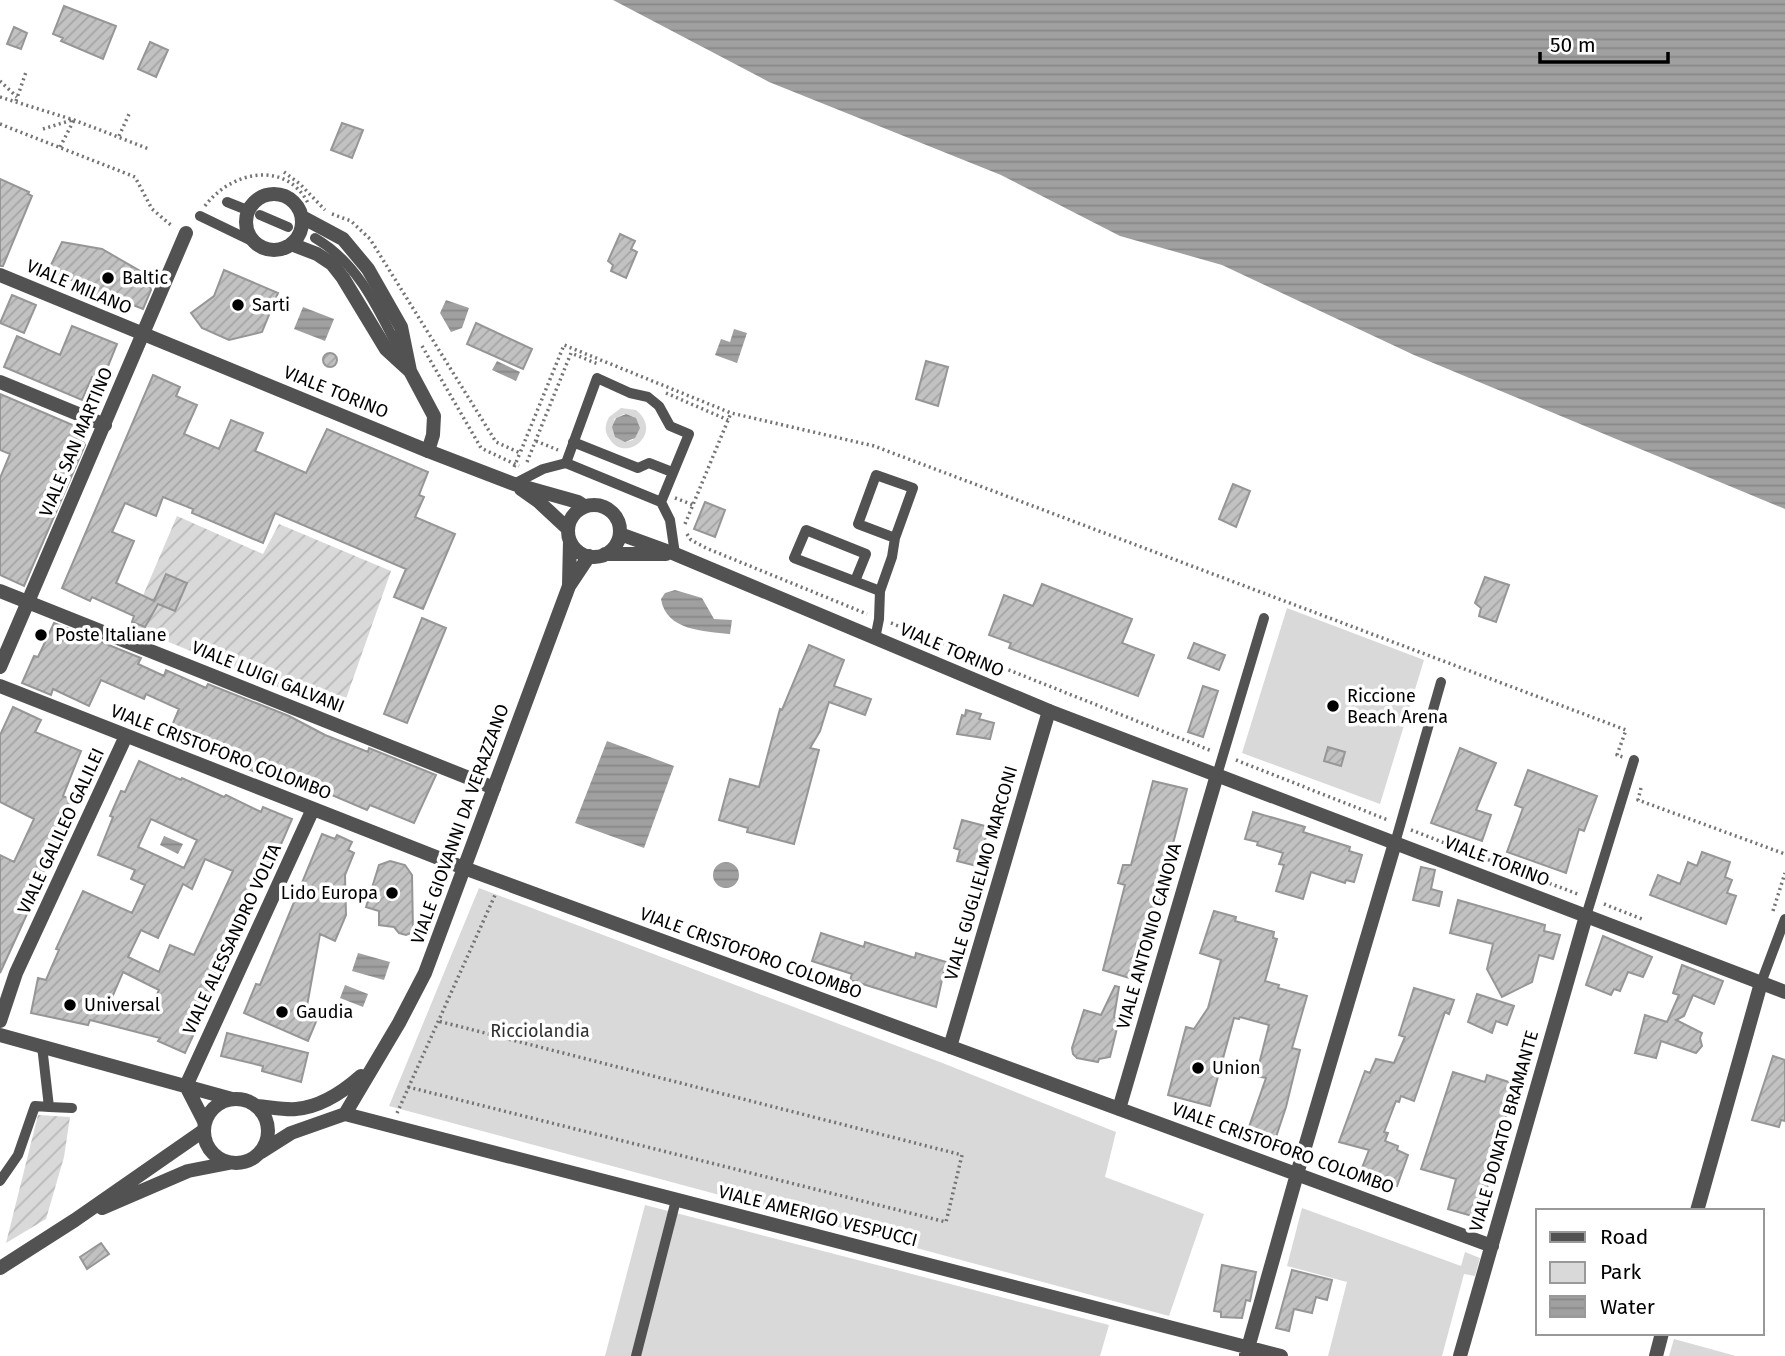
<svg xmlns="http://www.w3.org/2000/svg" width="1785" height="1356" font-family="'Fira Sans',sans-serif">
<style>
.green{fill:#d9d9d9;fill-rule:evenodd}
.garden{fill:url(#garden-furrows)}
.water{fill:url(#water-rules)}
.building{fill:url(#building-hatch);stroke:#969696;stroke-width:2;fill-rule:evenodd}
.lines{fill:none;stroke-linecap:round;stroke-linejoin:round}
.path{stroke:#747474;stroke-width:3.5;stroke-dasharray:2 3.5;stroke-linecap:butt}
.service{stroke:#525252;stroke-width:10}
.minor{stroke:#525252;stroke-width:14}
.tertiary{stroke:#525252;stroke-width:14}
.poi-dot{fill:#000;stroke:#fff;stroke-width:2.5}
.labels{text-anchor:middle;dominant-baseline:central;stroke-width:7;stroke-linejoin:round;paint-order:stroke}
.poi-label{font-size:18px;fill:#000;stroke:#fff;text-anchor:start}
.street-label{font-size:18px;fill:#000;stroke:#fff}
.park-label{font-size:18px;fill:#303030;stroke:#fff}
</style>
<defs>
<pattern id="garden-furrows" width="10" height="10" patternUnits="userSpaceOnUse" patternTransform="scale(1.75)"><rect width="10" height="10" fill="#d9d9d9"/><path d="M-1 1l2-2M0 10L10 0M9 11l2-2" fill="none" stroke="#b8b8b8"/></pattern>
<pattern id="water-rules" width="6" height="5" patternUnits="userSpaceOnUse" patternTransform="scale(1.75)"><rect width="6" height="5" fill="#a0a0a0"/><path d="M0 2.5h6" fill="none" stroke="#888"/></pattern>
<pattern id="building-hatch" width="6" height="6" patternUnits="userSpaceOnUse" patternTransform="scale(1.75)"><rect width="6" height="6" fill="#c2c2c2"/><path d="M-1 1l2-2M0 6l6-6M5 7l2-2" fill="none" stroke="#a5a5a5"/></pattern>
</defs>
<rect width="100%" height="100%" fill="#fff"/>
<path class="green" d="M621,408L636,410C665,433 624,465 609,438C604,431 605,425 609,417ZM624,414L634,417L633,440L625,442L614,419Z
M1287,608L1424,660L1380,804L1242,753Z
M479,888L945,1064L1116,1132L1105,1177L1204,1214L1169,1316L389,1106Z
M645,1205L1109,1325L1100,1356H605Z
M1302,1208L1461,1266L1465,1252L1480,1258L1475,1276L1464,1274L1442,1356H1328L1347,1282L1287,1266Z
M1674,1339L1736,1356H1669Z"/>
<path class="garden" d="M177,516L263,554L279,524L391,571L341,713L130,626Z
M38,1115L70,1117L64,1157L46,1219L6,1243Z"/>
<path class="water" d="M613,0H1785V509L1414,355L1222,265L1120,236L1001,175L769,82Z
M446,300L469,308L462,328L451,332L440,313Z
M303,307L334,319L325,341L294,329Z
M734,329L747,333L737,363L715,355L721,339L730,342Z
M497,361L520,372L516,381L492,370Z
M626,414L636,418L640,428L635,438L625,442L615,437L612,427L616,418Z
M675,590L702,598L714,619L732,620L730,634C704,631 666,631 661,599L665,593Z
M607,741L674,766L644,848L575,823Z
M164,836L183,844L178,854L160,845Z
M713 875a13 13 0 1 1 26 0a13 13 0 1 1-26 0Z
M358,953L390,962L384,980L352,971Z
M345,985L368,994L363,1007L340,998Z"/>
<path class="building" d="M64,6L116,26L103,59L61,41L63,38L53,34Z
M14,27L27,33L21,49L7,44Z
M150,42L168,50L156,77L138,69Z
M342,123L363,130L352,158L331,150Z
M0,179L29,192L28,194L32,196L3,266H0Z
M620,234L635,241L631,249L637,252L626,278L611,271L613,265L608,261Z
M62,242L102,249L147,275L151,290L143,309L133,305L130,309L75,285L76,282L49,269Z
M224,270L278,293L262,332L229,340L202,328L191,313L214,296Z
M12,295L36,305L24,333L0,323Z
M476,323L532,349L523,369L467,344Z
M72,326L117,344L102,381L92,377L82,400L4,367L17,336L60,355Z
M323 360a7 7 0 1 1 14 0a7 7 0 1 1-14 0Z
M926,361L948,367L938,406L916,399Z
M153,375L180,387L176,396L197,405L184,434L219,449L231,420L263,433L255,451L306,473L327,429L428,472L419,495L424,497L415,517L455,534L423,609L394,597L406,569L275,513L263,543L192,513L193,509L163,497L156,516L125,503L112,532L134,541L116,583L154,601L166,574L187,583L175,611L158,604L145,627L132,622L134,616L92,597L90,601L62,588Z
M0,394L75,426L85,445L24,586L0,575V478L10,454L0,450Z
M1233,484L1250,491L1236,527L1219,519Z
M705,502L725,510L715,537L694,529Z
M1485,577L1509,585L1496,622L1479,616L1481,608L1475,603Z
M1042,584L1132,619L1122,643L1154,655L1138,696L1009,648L1011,643L989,635L1004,595L1033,606Z
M422,618L446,628L407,723L384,714Z
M54,623L141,658L138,664L164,676L166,670L206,688L208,684L289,716L325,735L368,752L369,748L436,775L414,823L370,805L367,810L292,778L288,786L168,735L179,709L146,694L144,699L101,680L89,706L53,689L51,695L22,683L34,656L38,657Z
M1194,643L1225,655L1219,670L1188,658Z
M809,645L844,660L834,686L871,699L865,715L829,702L820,731L810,748L819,750L794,844L747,832L748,828L719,820L730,779L759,787L780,709L782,710Z
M1203,686L1218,691L1203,737L1188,732Z
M13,707L41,720L35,732L81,751L63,796L74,801L55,843L57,844L42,876L44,877L0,973V855L14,862L34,819L0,802V735Z
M966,710L981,714L979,719L994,723L990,739L957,734L962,715L965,716Z
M1328,747L1345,752L1341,766L1324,761Z
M1460,748L1496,763L1476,810L1491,815L1482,841L1431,823Z
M139,761L181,780L182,778L224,797L226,795L261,812L263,807L292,819L262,888L255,885L239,918L218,966L224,969L185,1053L158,1041L160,1038L90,1020L88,1025L31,1013L38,978L46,980L59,950L56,949L83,891L132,913L145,885L131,879L135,870L98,855L113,817L110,816L121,791L125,792ZM151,819L197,840L184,868L138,847ZM205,859L233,871L194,955L170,945L159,972L128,957L141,930L158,938L183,884L192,889ZM123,972L159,990L149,1012L110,1002Z
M1528,770L1597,796L1584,831L1579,829L1566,873L1507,852L1523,808L1515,805Z
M1153,781L1187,789L1165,875L1170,876L1165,896L1161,895L1136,980L1103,970L1125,885L1118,883L1123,865H1131Z
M1253,812L1305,827L1303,832L1350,847L1349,851L1362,855L1354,882L1346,880L1345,883L1311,872L1303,899L1276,891L1284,865L1279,864L1283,853L1257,845L1258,842L1245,839Z
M962,820L989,827L977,866L957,861L960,850L954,848Z
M322,834L335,839L337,835L352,842L348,850L354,853L345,875L346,915L335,941L320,934L307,1006L320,1012L308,1041L244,1013L256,984L260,985Z
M1702,852L1730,862L1725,877L1732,880L1727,893L1736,896L1726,924L1650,895L1658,875L1680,884L1688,862L1697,866Z
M390,861L405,865L412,875L413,932L406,935L399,933L394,927L379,925V911L366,907L379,865Z
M1421,867L1435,870L1431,889L1442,892L1439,906L1413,900Z
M1458,900L1545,925L1544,931L1560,935L1553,959L1539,955L1532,982L1502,997L1487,969L1493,944L1450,933Z
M1214,911L1236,917L1235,921L1274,932L1273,938L1277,939L1265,981L1279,985L1278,988L1307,996L1292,1048L1300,1050L1286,1107L1276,1137L1249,1127L1266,1078L1256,1076L1269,1025L1240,1017L1239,1019L1234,1018L1210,1106L1168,1095L1186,1027L1194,1029L1208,1008L1221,960L1200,953Z
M821,933L864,947L865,942L915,958L916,953L946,962L936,1007L850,980L852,974L812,961Z
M1603,936L1652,957L1643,977L1628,972L1620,991L1614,989L1611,995L1586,985Z
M1682,965L1723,981L1714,1004L1693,995L1684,1016L1676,1020L1702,1033L1700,1038L1702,1046L1696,1053L1661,1041L1656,1058L1635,1053L1645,1015L1667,1022L1679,995L1673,993Z
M1115,986L1119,987L1114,1017L1119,1020L1110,1057L1099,1059L1098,1062L1077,1058L1073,1054L1072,1048L1084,1010L1101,1015Z
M1414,988L1454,1000L1449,1014L1445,1012L1414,1101L1401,1096L1399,1102L1396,1101L1384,1132L1388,1133L1385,1141L1398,1146L1397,1150L1408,1155L1397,1186L1360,1173L1369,1150L1339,1142L1365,1071L1370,1073L1376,1059L1394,1063L1405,1037L1399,1035Z
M1477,994L1514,1006L1507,1025L1496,1021L1492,1033L1468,1022Z
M227,1033L308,1053L301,1082L262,1071L263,1066L221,1056Z
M1773,1056L1785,1060V1121L1781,1120L1779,1127L1752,1120Z
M1453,1072L1485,1082L1487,1075L1515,1084L1479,1218L1448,1209L1456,1179L1421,1169Z
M101,1243L109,1254L87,1269L80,1257Z
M1222,1265L1256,1272L1250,1301L1246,1300L1242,1318L1221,1317V1312L1214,1311Z
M1292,1270L1332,1280L1327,1300L1316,1297L1312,1313L1294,1309L1289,1331L1276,1328Z"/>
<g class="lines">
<path class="path" d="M0,81L17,97
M0,97L74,120L149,149
M16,101L26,72
M0,124L135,177L152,209L172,226
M43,129L72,120
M119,136L129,114
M60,147L74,120
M284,172L300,184L325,210
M205,206C230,172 285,159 308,203
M332,214L351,221L370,239L496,442L520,453L564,345L731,413L874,446L1626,730L1617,755L1623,757
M422,346L481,448L519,466
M666,393L728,420
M536,441L558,450
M527,462L571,353L598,364
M514,467L520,453
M675,498L693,505
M685,524L731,413
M687,534L691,540L706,548L867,614
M891,623L1212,751
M1236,760L1388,820
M1641,788L1638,800L1785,854
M1411,830L1580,895
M1604,904L1642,919
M1773,911L1785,873
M408,1087L946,1222L962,1155L438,1021
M397,1113L496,893"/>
<path class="service" d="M227,202L242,208
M260,215L288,227
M200,216L256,243
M315,238C360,264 380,313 403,358
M573,442L638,468L649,463L672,472
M566,463L597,378L630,393L648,397L659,406L670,426L689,434L661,502
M514,484L543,469L566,463L661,502L670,520L675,554
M855,581L866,554L806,530L794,558L880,591
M875,639L879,619L880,591L892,557L895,538L913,488L876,475L858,524L895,538
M1217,775L1264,618
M1395,843L1441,682
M1586,916L1634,760
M1761,983L1785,919
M49,1107L72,1108
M0,1181L18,1155L35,1106L49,1107L42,1046
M636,1356L676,1200"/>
<path class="minor" d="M246 222a28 28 0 1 1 56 0a28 28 0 1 1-56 0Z
M302,217L343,239L368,269L401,327L410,371L434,416L433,435L428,451
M291,244L317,254L332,264L343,278L386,349L410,371
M0,382L105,425
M0,591L494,788
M0,667L186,233
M0,686L464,868L1492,1246
M0,1021L16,973L126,736
M0,1035L232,1099
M950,1047L1049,711
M186,1086L313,809
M186,1086L204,1121
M1119,1109L1217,775
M345,1114L1281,1356
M1697,1211L1761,983
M1246,1355L1297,1174L1395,843
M1460,1356L1586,916
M1656,1356L1662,1333"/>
<path class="tertiary" d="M0,275L428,451L514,484L578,502L584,506
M521,489L538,501L568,529
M568 531a26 26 0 1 1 52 0a26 26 0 1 1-52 0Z
M620,534L675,554L1049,711L1785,992
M605,554H666
M569,585L570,541
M204 1131a32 32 0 1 1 64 0a32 32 0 1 1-64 0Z
M257,1106C270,1107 284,1110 296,1109C320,1107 344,1091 361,1076
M261,1152L291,1133L345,1114L399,1023L425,973L569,586L589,556
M102,1208L188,1171L229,1163
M0,1268L75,1220L203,1131"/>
</g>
<g class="poi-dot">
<circle cx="108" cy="278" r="7"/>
<circle cx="238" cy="305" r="7"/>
<circle cx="41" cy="635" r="7"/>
<circle cx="1333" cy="706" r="7"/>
<circle cx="392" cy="893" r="7"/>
<circle cx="70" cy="1005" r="7"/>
<circle cx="282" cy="1012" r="7"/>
<circle cx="1198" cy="1068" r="7"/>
</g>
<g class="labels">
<g class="poi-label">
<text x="122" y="278">Baltic</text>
<text x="252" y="305">Sarti</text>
<text x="55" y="635">Poste Italiane</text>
<text x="1347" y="696">Riccione<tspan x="1347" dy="21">Beach Arena</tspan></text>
<text x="378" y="893" text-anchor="end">Lido Europa</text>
<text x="84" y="1005">Universal</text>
<text x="296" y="1012">Gaudia</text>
<text x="1212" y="1068">Union</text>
</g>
<g class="street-label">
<text transform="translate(79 287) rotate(23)">VIALE MILANO</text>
<text transform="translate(336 392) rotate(22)">VIALE TORINO</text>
<text transform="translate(76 442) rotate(-67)">VIALE SAN MARTINO</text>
<text transform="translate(952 650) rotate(23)">VIALE TORINO</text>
<text transform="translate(268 677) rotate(22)">VIALE LUIGI GALVANI</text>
<text transform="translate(221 752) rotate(21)">VIALE CRISTOFORO COLOMBO</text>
<text transform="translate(460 824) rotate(-70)">VIALE GIOVANNI DA VERAZZANO</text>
<text transform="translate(61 831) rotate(-65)">VIALE GALILEO GALILEI</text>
<text transform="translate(1497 861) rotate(21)">VIALE TORINO</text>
<text transform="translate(981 873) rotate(-74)">VIALE GUGLIELMO MARCONI</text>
<text transform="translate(1149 936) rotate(-74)">VIALE ANTONIO CANOVA</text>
<text transform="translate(232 939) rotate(-65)">VIALE ALESSANDRO VOLTA</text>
<text transform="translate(751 953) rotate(20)">VIALE CRISTOFORO COLOMBO</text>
<text transform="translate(1504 1131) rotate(-74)">VIALE DONATO BRAMANTE</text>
<text transform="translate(1283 1148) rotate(20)">VIALE CRISTOFORO COLOMBO</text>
<text transform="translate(818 1216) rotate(14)">VIALE AMERIGO VESPUCCI</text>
</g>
<g class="park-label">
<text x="540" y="1031">Ricciolandia</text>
</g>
</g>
<rect x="1536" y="1209" width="228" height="126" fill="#ffffff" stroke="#999999" stroke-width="2"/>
<rect x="1550" y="1232" width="35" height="10" fill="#525252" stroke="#999999" stroke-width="2"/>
<text x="1600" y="1244" font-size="21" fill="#000000">Road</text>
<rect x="1550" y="1262" width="35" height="21" fill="#d9d9d9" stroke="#999999" stroke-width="2"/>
<text x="1600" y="1279" font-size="21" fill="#000000">Park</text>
<rect x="1550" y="1296" width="35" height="21" fill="url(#water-rules)" stroke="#999999" stroke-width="2"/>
<text x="1600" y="1314" font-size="21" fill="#000000">Water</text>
<path d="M1540 52v10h128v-10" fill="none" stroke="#000000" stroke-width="3.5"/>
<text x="1550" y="52" font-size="21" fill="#000000" stroke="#ffffff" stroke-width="5" paint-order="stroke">50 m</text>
</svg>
